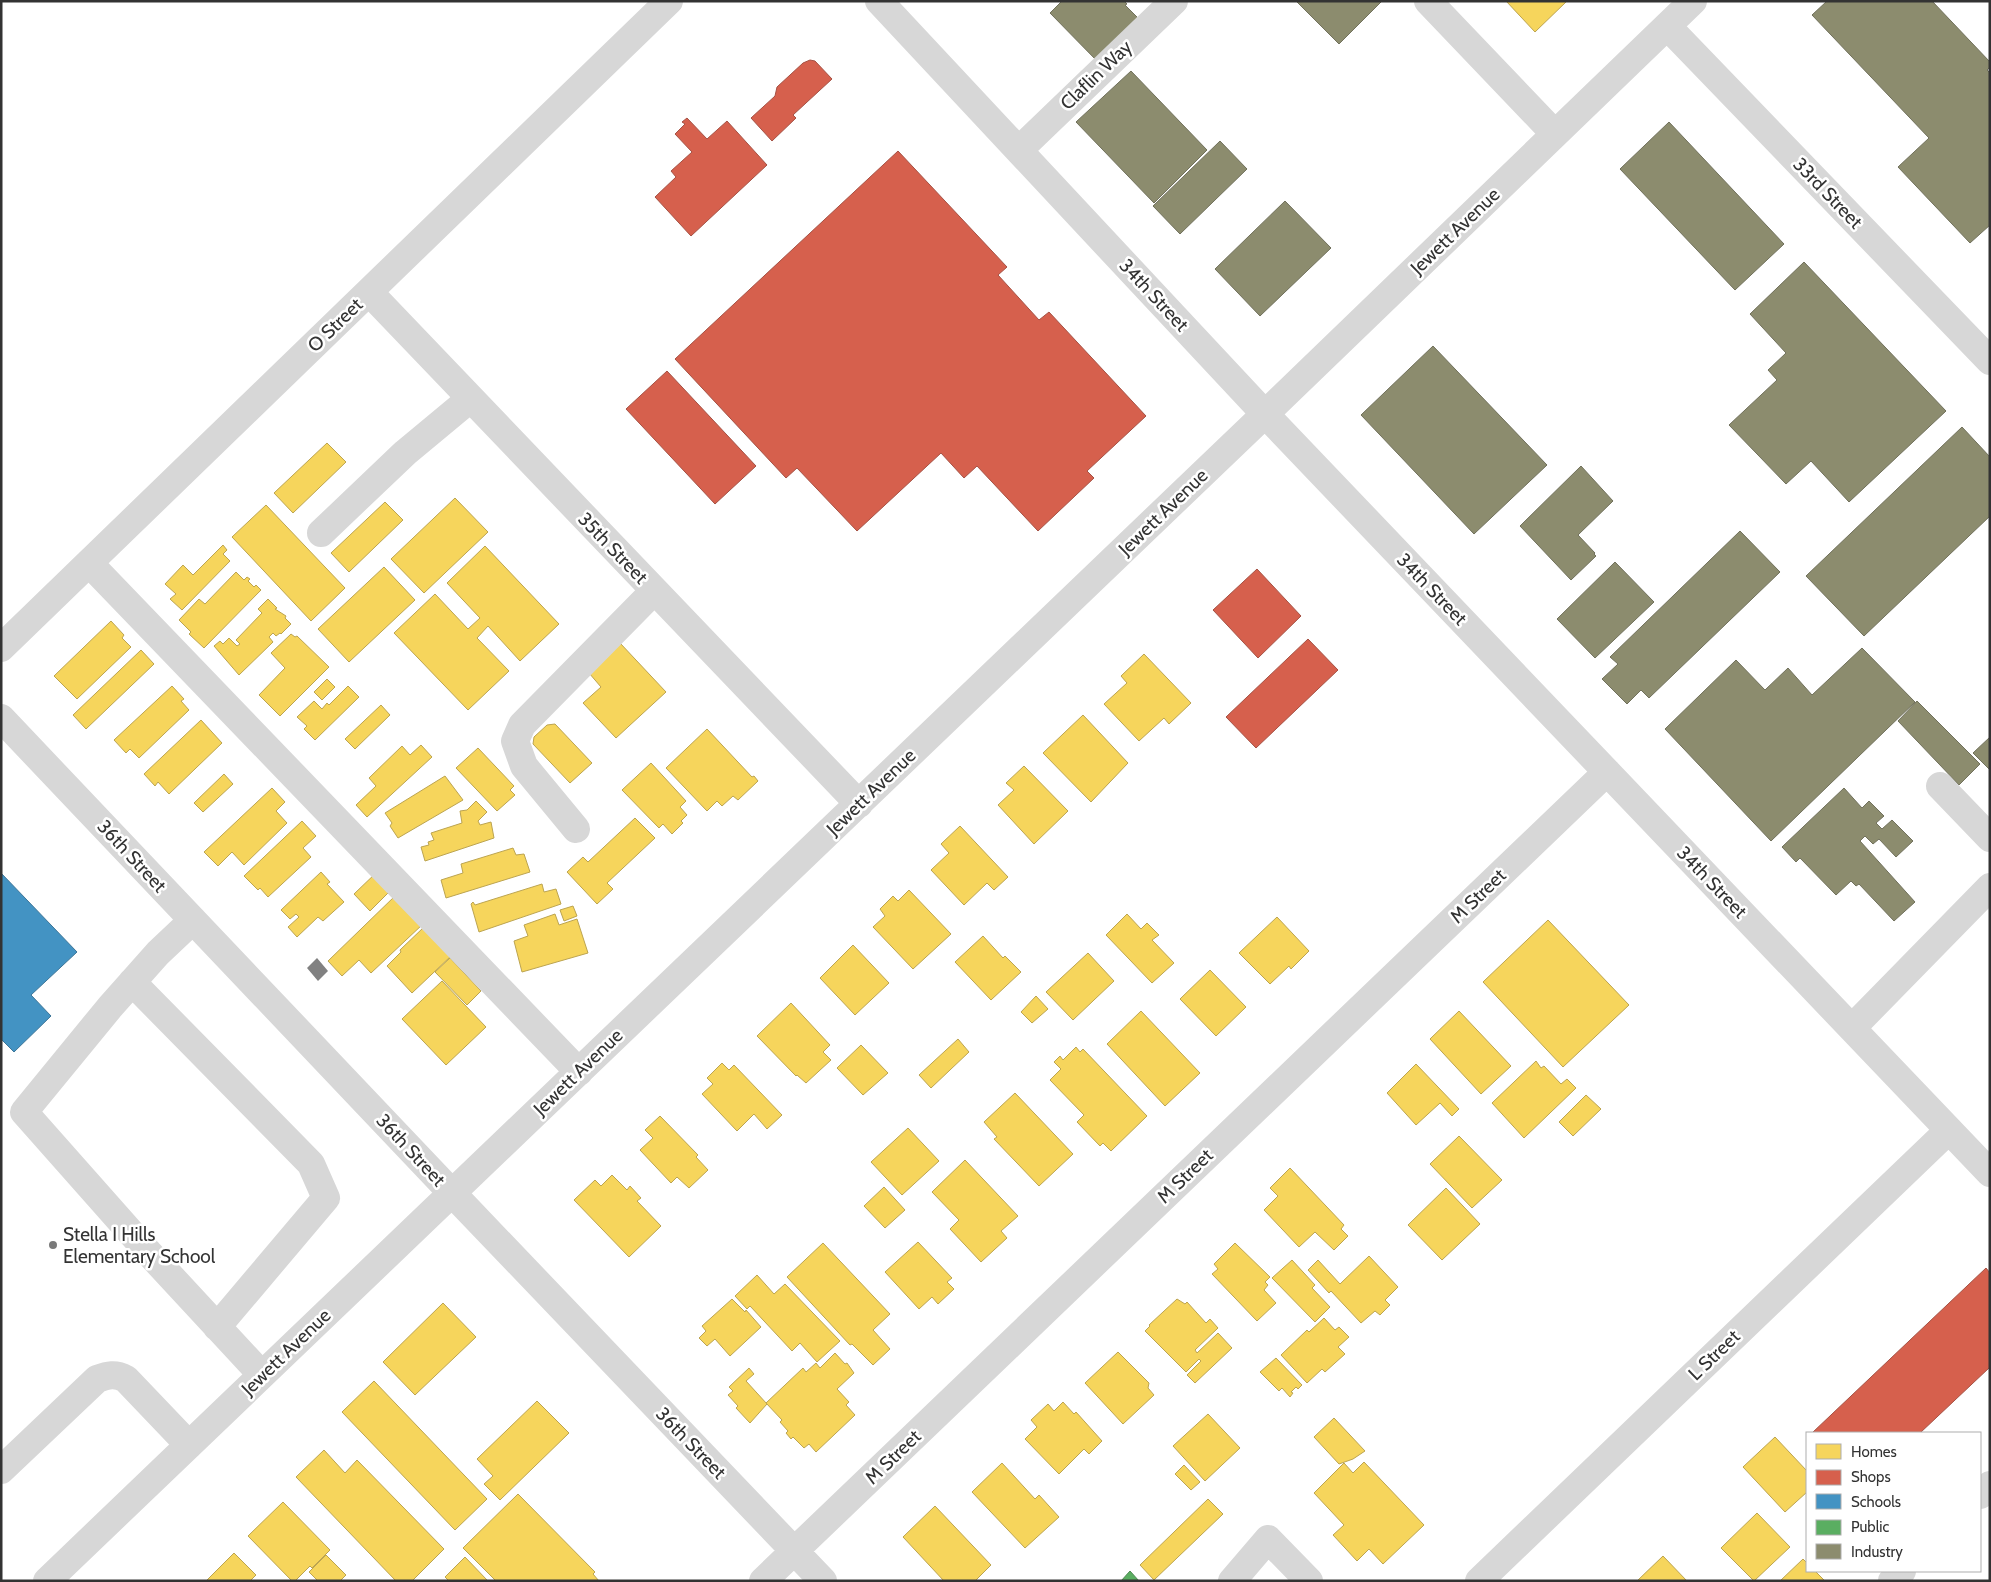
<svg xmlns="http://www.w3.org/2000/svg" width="1991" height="1582" font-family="Cabin,sans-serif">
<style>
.homes{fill:#f6d55c;stroke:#bca450}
.shops{fill:#d6604d;stroke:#a55245}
.schools{fill:#4393c3;stroke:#3e7698}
.public{fill:#5aae61;stroke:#4e8953}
.industry{fill:#8c8c6e;stroke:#71715c}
.building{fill:#818181}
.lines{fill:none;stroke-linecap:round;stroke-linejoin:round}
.minor{stroke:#d7d7d7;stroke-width:28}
.poi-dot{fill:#7a7a7a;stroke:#fff;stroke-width:2}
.labels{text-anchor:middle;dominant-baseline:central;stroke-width:5;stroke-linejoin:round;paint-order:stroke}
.street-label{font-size:19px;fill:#333;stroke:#fff}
.poi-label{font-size:19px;fill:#333;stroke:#fff;text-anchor:start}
</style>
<rect width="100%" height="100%" fill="#fff"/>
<path class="homes" d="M1506,1H1567L1535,32Z
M327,443L346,462L293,513L274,493Z
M455,498L488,532L424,593L391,559Z
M385,502L403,520L349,572L331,553Z
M266,505L345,588L311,621L232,537Z
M223,545L227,550L223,554L230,561L182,610L170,599L176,594L165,584L183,565L193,575Z
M485,546L559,624L520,661L488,626L477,638L509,671L468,710L394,633L435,594L468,629L480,618L447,583Z
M384,567L415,600L349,662L318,629Z
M236,572L244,580L247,577L250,579L248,581L254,587L256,585L261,590L204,648L189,634L191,632L179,620L199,599L205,604Z
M268,599L277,608L275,609L286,616L285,618L291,624L281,634L280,633L276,636L273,633L269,637L273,642L239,675L214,646L220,641L223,644L229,638L237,646L240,644L236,640L262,613L258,609Z
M111,621L124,635L122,638L131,647L77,699L54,676Z
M291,634L295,637L297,636L329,667L280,716L259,695L285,668L271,653Z
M620,643L666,692L616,738L583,703L601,687L589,673Z
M141,650L154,664L86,729L73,715Z
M1144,654L1191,703L1169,724L1164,718L1139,741L1104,704L1127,683L1121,676Z
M327,679L335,687L322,700L314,692Z
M172,686L184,699L181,701L189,710L139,758L130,749L126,753L114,740Z
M348,686L359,697L315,740L304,729L307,726L297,717L314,701L322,709L327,703L329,705Z
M381,705L390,715L355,749L345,739Z
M1083,715L1128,763L1091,802L1043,753Z
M201,720L222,743L169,794L158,782L155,786L144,774Z
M555,724L592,763L570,783L533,744L534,737L547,725Z
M707,729L752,777L754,776L758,781L738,800L733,796L722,806L717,801L707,811L666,768Z
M421,745L432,757L367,817L356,805L376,786L369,778L402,746L410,755Z
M478,748L514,786L510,790L515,795L497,811L456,768Z
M651,763L686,801L680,807L687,815L681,821L683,823L672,834L663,824L659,828L622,790Z
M1024,766L1068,811L1034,844L998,805L1014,790L1006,783Z
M224,774L233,784L203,812L194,803Z
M445,776L463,800L398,838L390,826L392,823L385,813Z
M272,788L285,802L276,811L287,823L244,865L232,852L218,866L204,852Z
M476,801L487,812L478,821L480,825L491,822L494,838L425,861L421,847L429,845L428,842L434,840L431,833L462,823L460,811L467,810Z
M635,818L655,838L607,883L613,889L597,904L567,872L583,857L588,862Z
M302,821L316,836L303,848L311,857L268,897L260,888L258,890L244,876Z
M960,826L1008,877L994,890L987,883L964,905L931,870L949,853L941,844Z
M513,848L516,855L524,854L530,872L446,898L441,880L463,873L461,864Z
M378,871L394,887L370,911L354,894Z
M321,872L330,882L327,884L344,902L323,921L318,917L297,937L288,927L299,917L296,914L290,919L281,910Z
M542,884L544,892L556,889L561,904L479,932L471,904L473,902L475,905Z
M909,890L951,934L913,969L873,927L885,916L880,909L893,896L898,901Z
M396,895L423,924L371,973L359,960L342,976L328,961Z
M573,906L577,916L564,921L560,910Z
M555,914L559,925L577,919L588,953L522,972L514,941L528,936L524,925Z
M1127,914L1141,929L1147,923L1159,935L1152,940L1174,963L1152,983L1106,935Z
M1277,917L1309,951L1291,969L1289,966L1270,984L1239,953Z
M1548,920L1629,1005L1563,1067L1483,982Z
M424,927L451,956L412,993L387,966L401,952L400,950Z
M983,936L1003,958L1005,956L1021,972L991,1000L955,962Z
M853,945L889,983L855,1015L820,978Z
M1088,953L1114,981L1073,1020L1046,992Z
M450,958L481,991L467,1005L435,972Z
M1210,970L1246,1007L1216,1036L1180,999Z
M442,981L486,1027L446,1065L402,1019Z
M1036,996L1048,1009L1032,1023L1021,1012Z
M791,1003L830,1045L823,1052L831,1060L806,1083L797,1075L796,1076L757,1036Z
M1141,1011L1200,1073L1165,1106L1107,1044Z
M1459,1011L1511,1066L1481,1094L1430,1039Z
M958,1039L969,1052L931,1088L919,1075Z
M861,1045L888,1073L863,1095L837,1068Z
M1076,1047L1080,1052L1083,1049L1147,1116L1111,1151L1103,1143L1100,1146L1077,1122L1084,1115L1050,1080L1061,1069L1054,1062L1060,1056L1063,1060Z
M1536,1061L1541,1068L1544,1066L1561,1084L1567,1079L1576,1088L1524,1138L1492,1103Z
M722,1063L729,1070L734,1065L782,1115L767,1129L754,1114L737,1131L702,1094L713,1084L707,1078Z
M1416,1064L1459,1109L1452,1116L1440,1103L1416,1125L1387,1093Z
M1015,1093L1073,1154L1039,1186L994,1139L997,1137L984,1122Z
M1586,1095L1601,1109L1573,1136L1559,1122Z
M660,1116L698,1155L696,1157L708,1170L689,1188L677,1177L671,1183L640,1150L653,1138L645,1130Z
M908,1128L939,1161L902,1195L871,1162Z
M1459,1136L1502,1180L1472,1208L1430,1164Z
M965,1160L1018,1216L1001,1231L1007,1238L981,1262L950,1229L959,1220L932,1192Z
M1290,1168L1344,1225L1341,1229L1348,1236L1334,1250L1315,1232L1299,1247L1264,1210L1278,1196L1270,1188Z
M612,1175L627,1190L630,1186L641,1198L637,1201L661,1226L629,1257L574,1200L595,1180L601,1186Z
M884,1187L905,1210L885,1228L864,1206Z
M1446,1188L1480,1224L1442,1260L1408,1225Z
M918,1242L952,1278L947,1282L954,1289L938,1304L932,1297L919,1309L885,1272Z
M823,1243L890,1314L873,1330L890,1349L873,1365L852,1344L850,1345L787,1277Z
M1235,1243L1270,1277L1265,1282L1268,1285L1264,1290L1276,1303L1257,1321L1212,1274L1218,1269L1214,1264Z
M1369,1256L1398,1287L1385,1300L1390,1305L1380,1315L1375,1311L1361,1323L1331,1291L1329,1293L1308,1270L1318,1260L1340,1284Z
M1292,1260L1315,1285L1312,1288L1330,1307L1315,1322L1272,1278Z
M757,1275L774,1294L785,1284L840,1341L817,1362L800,1343L792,1351L750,1306L747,1309L735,1296Z
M732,1299L745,1312L746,1310L761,1327L730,1356L715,1339L707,1346L699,1338L706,1331L702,1326Z
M1177,1299L1185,1304L1187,1302L1206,1323L1210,1319L1218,1328L1195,1350L1197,1353L1218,1333L1232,1348L1195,1383L1187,1375L1201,1361L1199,1359L1186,1372L1145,1331L1150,1326L1149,1325Z
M443,1303L476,1337L415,1395L383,1362Z
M1324,1318L1335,1330L1339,1327L1349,1337L1338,1347L1345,1354L1325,1372L1322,1369L1307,1383L1281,1355L1307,1330L1309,1332Z
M1118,1352L1149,1383L1148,1388L1154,1395L1123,1424L1085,1383Z
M835,1353L845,1364L847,1363L854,1373L837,1389L849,1402L846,1405L855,1415L816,1452L809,1444L804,1448L793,1437L791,1439L786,1433L788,1431L780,1422L782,1420L766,1403L803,1368L806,1372L816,1363L820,1368Z
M1276,1358L1302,1385L1298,1389L1296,1387L1291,1392L1293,1393L1290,1397L1282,1388L1279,1391L1260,1372Z
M749,1368L754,1374L746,1381L767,1404L750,1423L736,1408L738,1406L728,1395L733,1391L729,1387Z
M374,1381L487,1499L455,1530L342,1412Z
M537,1401L569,1433L500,1500L484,1484L493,1476L477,1459Z
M1063,1402L1074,1414L1076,1412L1102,1441L1089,1454L1084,1449L1059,1474L1025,1439L1037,1427L1031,1420L1048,1404L1054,1411Z
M1208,1414L1240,1448L1205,1481L1173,1446Z
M1334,1418L1365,1451L1353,1459L1339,1464L1314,1437Z
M1775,1437L1807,1471V1492L1785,1512L1743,1467Z
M324,1450L345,1473L357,1460L444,1549L412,1581H396L296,1477Z
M1364,1462L1424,1525L1383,1564L1369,1549L1357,1561L1333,1535L1344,1525L1314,1493L1344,1463L1353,1473Z
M1002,1463L1035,1499L1039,1495L1059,1517L1025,1548L972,1492Z
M1184,1465L1200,1482L1191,1490L1175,1474Z
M518,1494L595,1572L593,1574L599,1581H496L463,1548Z
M1208,1499L1223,1514L1154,1580L1140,1565Z
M283,1502L330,1550L312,1568L310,1566L295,1581H292L248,1536Z
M935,1506L991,1565L975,1581H944L903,1537Z
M1757,1513L1790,1547L1754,1581L1721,1548Z
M234,1553L256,1575L250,1581H206Z
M326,1555L346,1575L340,1581H318L309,1572Z
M1663,1556L1687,1581H1637Z
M465,1557L487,1580L488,1581H449L445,1577Z
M1803,1559L1807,1563V1571H1815L1825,1581H1780Z"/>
<path class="shops" d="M810,60L815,61L832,79L793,115L796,118L772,141L751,118L775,96L777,87L803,63Z
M687,118L707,139L727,121L767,165L691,236L655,197L676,177L671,171L692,152L675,134L685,124L682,122Z
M898,151L1007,267L998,275L1039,320L1049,312L1146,416L1087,471L1094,478L1038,531L977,466L964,478L941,453L857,531L797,468L786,478L675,359Z
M667,371L756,466L715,504L626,409Z
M1257,569L1301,616L1258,658L1213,610Z
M1308,639L1338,670L1256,748L1226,717Z
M1986,1268L1990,1273V1369L1989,1368L1920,1433H1812Z"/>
<path class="schools" d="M1,873L77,952L31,995L51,1016L14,1052L1,1039Z"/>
<path class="public" d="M1130,1571L1139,1581H1121Z"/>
<path class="industry" d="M1062,1H1124L1127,4L1125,5L1142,22L1099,63L1050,13Z
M1296,1H1382L1339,44Z
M1827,1H1932L1990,62V67L1987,70L1990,73V225L1970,243L1898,167L1929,138L1812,15Z
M1131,71L1207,150L1154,203L1076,122Z
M1669,122L1784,244L1735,290L1620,169Z
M1220,141L1247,169L1180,234L1153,206Z
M1285,201L1331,248L1260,316L1215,269Z
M1804,262L1946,411L1849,502L1811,461L1786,484L1729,425L1777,380L1768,370L1786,353L1750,314Z
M1433,346L1547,465L1474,534L1361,415Z
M1962,427L1990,457V516L1864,636L1806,576Z
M1581,466L1613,501L1578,535L1595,553L1594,554L1596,556L1571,580L1520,526Z
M1740,531L1780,572L1649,698L1641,690L1627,704L1602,679L1618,664L1610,657Z
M1615,562L1654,602L1595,658L1557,619Z
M1862,648L1915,702L1771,841L1665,729L1736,660L1765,690L1788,668L1812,695Z
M1917,701L1980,764L1959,785L1898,721Z
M1990,737V770L1973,753Z
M1844,788L1862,808L1869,801L1884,816L1876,823L1882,829L1892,820L1913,841L1896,857L1879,839L1873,844L1865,836L1860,841L1915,902L1894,921L1859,884L1856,886L1851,881L1836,895L1800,858L1796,862L1782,847Z"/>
<path class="building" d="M317,958L328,971L318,981L307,968Z"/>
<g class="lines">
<path class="minor" d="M879,1L1265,414L1990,1173
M1428,1L1555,134
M1667,26L1990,361
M1019,150L1174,1
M369,292L859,804
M321,533L405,453L470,399
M89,563L579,1072
M1,648L669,1
M1,718L452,1193L823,1581
M1940,786L1990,838
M576,829L524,766L515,741L522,725L654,591
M193,920L158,953L110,1007L24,1112L148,1252L262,1375
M132,982L311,1164L326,1198L217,1327
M1852,1028L1990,887
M1,1470L97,1379C108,1375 115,1373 126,1379L189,1445
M1980,1495L1990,1485
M47,1581L1265,414L1693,1
M763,1581L1607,772
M1232,1581L1268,1539L1309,1581
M1479,1581L1949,1130
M1892,1581L1902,1571"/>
</g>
<circle class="poi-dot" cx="53" cy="1245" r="5"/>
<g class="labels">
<g class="street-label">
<text transform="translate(1096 75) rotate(-44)">Claflin Way</text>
<text transform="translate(1828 193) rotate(46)">33rd Street</text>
<text transform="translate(1455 231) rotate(-44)">Jewett Avenue</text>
<text transform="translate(1154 295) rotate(47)">34th Street</text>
<text transform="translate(335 325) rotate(-44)">O Street</text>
<text transform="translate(1163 512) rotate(-44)">Jewett Avenue</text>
<text transform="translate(613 548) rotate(46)">35th Street</text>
<text transform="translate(1432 589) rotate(46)">34th Street</text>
<text transform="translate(871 792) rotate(-44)">Jewett Avenue</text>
<text transform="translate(132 856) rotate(47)">36th Street</text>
<text transform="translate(1712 882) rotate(46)">34th Street</text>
<text transform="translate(1478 896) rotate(-44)">M Street</text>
<text transform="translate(578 1072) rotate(-44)">Jewett Avenue</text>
<text transform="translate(411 1150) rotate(47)">36th Street</text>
<text transform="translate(1185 1176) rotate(-44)">M Street</text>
<text transform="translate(286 1352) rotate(-44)">Jewett Avenue</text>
<text transform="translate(1714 1355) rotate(-44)">L Street</text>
<text transform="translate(691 1443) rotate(46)">36th Street</text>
<text transform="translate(893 1457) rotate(-44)">M Street</text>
</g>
<g class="poi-label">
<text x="63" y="1234">Stella I Hills<tspan x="63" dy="22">Elementary School</tspan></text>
</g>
</g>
<rect width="1991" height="1582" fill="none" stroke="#333333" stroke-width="5"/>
<rect x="1806" y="1432" width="175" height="140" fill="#ffffff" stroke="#adadad"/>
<rect x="1816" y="1444" width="25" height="15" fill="#f6d55c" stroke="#adadad"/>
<text x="1851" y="1457" font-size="15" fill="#333333">Homes</text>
<rect x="1816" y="1470" width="25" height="15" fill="#d6604d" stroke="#adadad"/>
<text x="1851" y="1482" font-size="15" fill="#333333">Shops</text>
<rect x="1816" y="1494" width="25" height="15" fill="#4393c3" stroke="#adadad"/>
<text x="1851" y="1507" font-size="15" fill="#333333">Schools</text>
<rect x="1816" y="1520" width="25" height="15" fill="#5aae61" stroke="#adadad"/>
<text x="1851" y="1532" font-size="15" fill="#333333">Public</text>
<rect x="1816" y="1544" width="25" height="15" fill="#8c8c6e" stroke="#adadad"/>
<text x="1851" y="1557" font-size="15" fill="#333333">Industry</text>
</svg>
